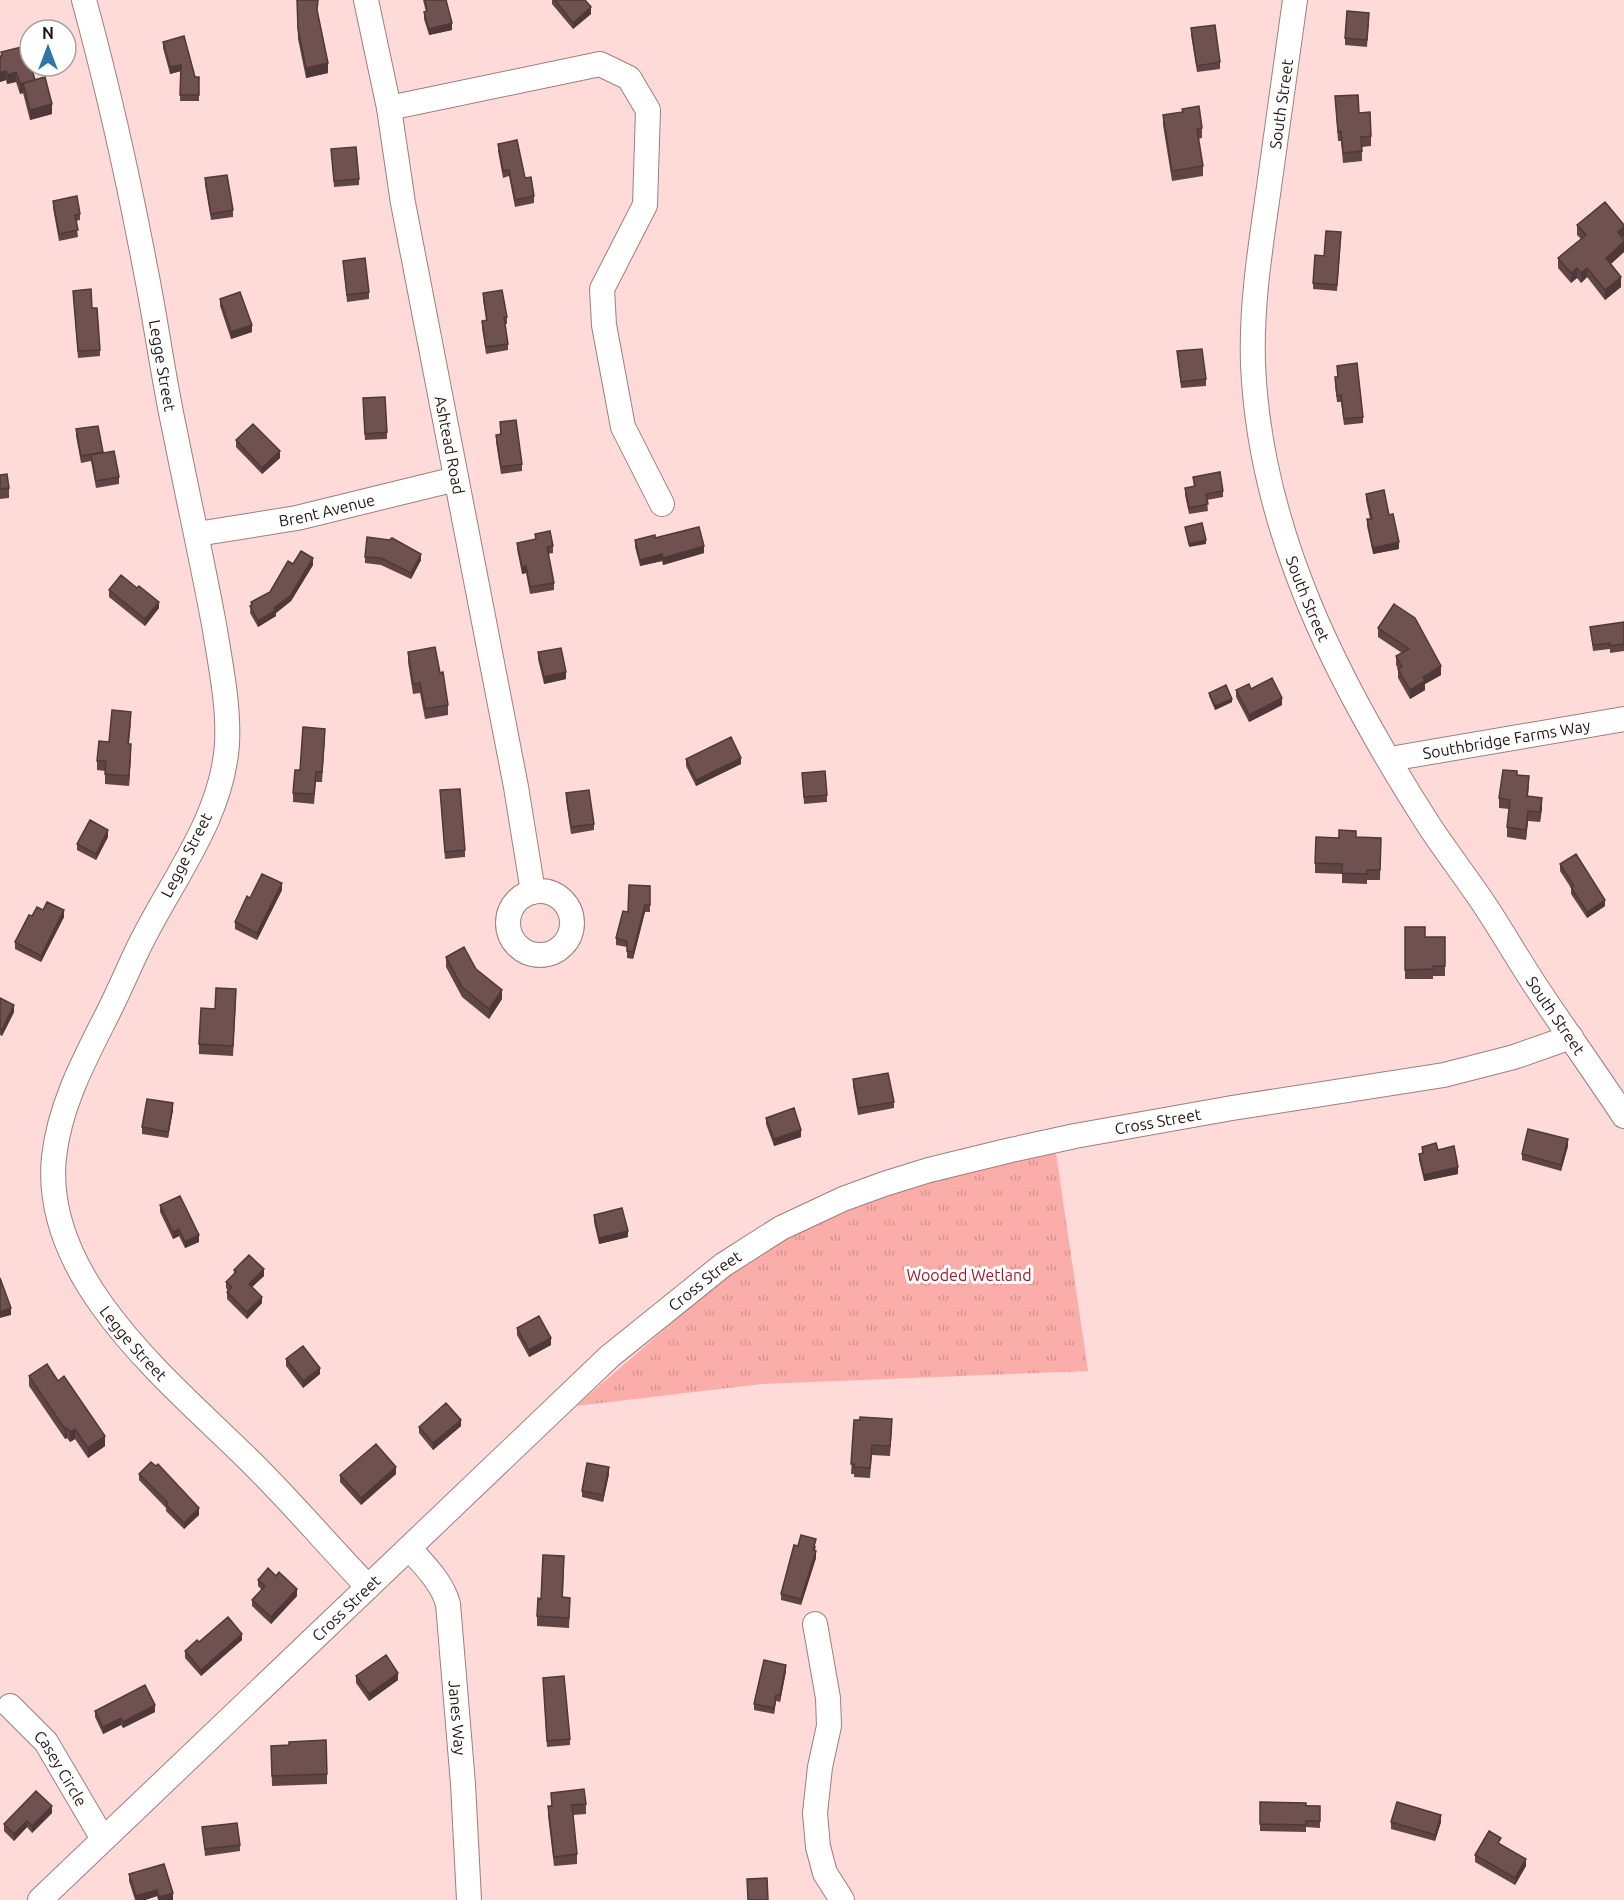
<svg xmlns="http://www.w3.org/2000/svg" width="1624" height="1900" font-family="Ubuntu,sans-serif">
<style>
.grass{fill:url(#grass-tufts)}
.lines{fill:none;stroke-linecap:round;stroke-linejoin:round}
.minor-casing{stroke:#9e7e7c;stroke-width:26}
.minor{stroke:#fff;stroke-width:24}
.wall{fill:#5f4645}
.shaded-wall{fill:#4e3938}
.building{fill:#6f5150;stroke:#4e3938;stroke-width:1.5}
.labels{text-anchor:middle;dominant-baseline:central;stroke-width:6;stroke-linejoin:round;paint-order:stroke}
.street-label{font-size:16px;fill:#221615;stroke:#fff}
.park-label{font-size:16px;fill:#9a1e2a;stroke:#fff}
</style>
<defs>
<pattern id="grass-tufts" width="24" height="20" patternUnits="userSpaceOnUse" patternTransform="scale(1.5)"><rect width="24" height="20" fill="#fbadaa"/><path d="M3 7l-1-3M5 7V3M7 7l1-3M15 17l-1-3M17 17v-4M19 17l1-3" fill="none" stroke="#d79491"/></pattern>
</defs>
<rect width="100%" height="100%" fill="#fedbd9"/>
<path class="grass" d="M1056,1153L1088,1371L762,1384L576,1406L739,1265L855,1202L960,1172Z"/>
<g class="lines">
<g class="minor-casing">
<g id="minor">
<path id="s1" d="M84,0C108,88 128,177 145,267C156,321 163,377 175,432C188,498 203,564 215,630C221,668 229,706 227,744C222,821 167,886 136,953C127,972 119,991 110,1009C86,1057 60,1103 54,1157C41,1282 174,1385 253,1464C293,1504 329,1546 368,1587"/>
<path id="s2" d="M366,0L389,108L403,203L516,787L533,892"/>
<path id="s3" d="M1295,0C1286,65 1277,129 1268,194C1260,250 1251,307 1253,364C1260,534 1340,687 1430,827C1448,854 1468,880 1486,907C1503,933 1518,959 1535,985C1564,1029 1595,1072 1624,1116"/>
<path d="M389,108L600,64L629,78L648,110L645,205L602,289L604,325L623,427L662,504"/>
<path id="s4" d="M197,534L297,518L456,479"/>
<path id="s5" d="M1390,759L1624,719"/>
<circle cx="540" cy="923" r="32"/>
<path id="s6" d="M409,1548C424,1565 442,1582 448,1604L463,1784L469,1900"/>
<path d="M815,1624L828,1698L829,1726L820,1767L815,1813L818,1847L825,1873L842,1900"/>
<path id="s7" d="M10,1706L46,1742L103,1839"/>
<path id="s8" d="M40,1900L610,1356L723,1265L781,1228L843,1199L884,1184L929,1170L1011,1150L1075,1136L1232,1108L1444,1075L1514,1057L1571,1037"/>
</g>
</g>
<use href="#minor" class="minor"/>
</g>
<path class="wall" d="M297,0L318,13L328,73L306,78L298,39Z
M423,0H446L452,30L429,35L424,19V12H426Z
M552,0H585L591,14L573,29L552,4Z
M1369,19L1367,47L1345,45V38Z
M1191,28L1220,62V69L1197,72L1191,35Z
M163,42L195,77H199V101H180L181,71L170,74L163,48Z
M1,52L35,80L52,114L30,120L23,93L20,94L16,82L7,84L6,80L0,82V56H1Z
M1335,96L1359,113L1371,136V146L1362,147V161L1343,163L1341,141H1338Z
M1163,115L1202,128V138L1198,139L1203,166V176L1172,181L1163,125Z
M498,144L525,178L534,196V203L515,207L509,176L503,178L498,151Z
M331,149L359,179V185L334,187Z
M205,178L233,210V217L211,220L205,185Z
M53,201L80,214V220L76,221L78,237L59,241L53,208Z
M1577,225H1624V237L1623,238L1624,240V252L1611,264L1621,287L1605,300L1587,277L1581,283L1577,278L1571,283L1558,268V258L1581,239L1577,235Z
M1341,238L1337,291L1313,289V283L1324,256Z
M343,261L369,292V299L347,302Z
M73,291L100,350V356L78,358Z
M483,293L507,317V324H505L508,344V350L486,354L482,328V321L486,320L483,300Z
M220,299L252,332L231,339L220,306Z
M1177,351L1206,379V386L1181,388Z
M1337,366L1363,417V423L1344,425L1341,402H1337L1335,384V377H1337Z
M363,405L387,432V439L365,440Z
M500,422L522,464V471L501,474L496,442V435L500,434Z
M76,429L103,453L119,477V484L96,488L91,461L81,463L76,436Z
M236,440L280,458L262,474L236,447Z
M0,475L9,488V498L0,499Z
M1193,477L1223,491V497L1207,500L1208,511L1189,514L1185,495V488L1194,487Z
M1366,494L1389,515L1399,549L1373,554L1367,526V519H1370L1366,500Z
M535,534L553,546V553L548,554L554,583V590L530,594L526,573L522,574L517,549V543L535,540Z
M655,538L704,553L663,565L662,561L640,566L635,547V540Z
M365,557L421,560L411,579L381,565L365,563Z
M293,564L313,565L291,601L276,613V616L258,627L250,613L251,602L270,592Z
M109,590L159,608L145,626L109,597Z
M1394,604L1441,675L1425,684V690L1410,699L1398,678V669L1396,665V656L1402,653L1378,637V628Z
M1624,622V651L1610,653V649L1593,651L1590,627Z
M408,652L440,673L448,705V715L425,719L420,693L413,694L408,662Z
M538,652L566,679L544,684L538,659Z
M1251,689L1282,705L1249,722L1236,697V690Z
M1209,693L1232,702L1215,710L1209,696Z
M131,722L129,744L131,754L129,786L105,784V771L97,770V761L109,742Z
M325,739L322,782H316L314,804L293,802V793L300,770Z
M686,759L741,764L696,786L686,766Z
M802,773L827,795V802L804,804Z
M1517,775L1529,786L1528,796L1542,808L1540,822L1528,821L1526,840L1507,837V827L1509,809L1499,808V798Z
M440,790L465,850V857L445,859Z
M566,793L594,824V830L571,834L566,800Z
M108,837L96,860L77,850V844Z
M1356,837L1381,838L1380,880H1367V884L1342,883V874L1315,873V863L1339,838Z
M1560,864L1605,906L1587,918L1571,894V888L1560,871Z
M650,886V912H645L633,959L627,958V947L616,945V938L628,912Z
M282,890L257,940L235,929V922L250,898Z
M43,910L64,917L41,962L15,949V942L32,916Z
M1405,927L1425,937H1445V976H1433V979H1405Z
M446,957L476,969L502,999L489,1019L462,997L446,967Z
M0,998L14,1012L2,1036L0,1035Z
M236,999L233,1056L199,1054V1044Z
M853,1079L894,1102V1108L858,1115L853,1086Z
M173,1110L168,1138L142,1134V1127Z
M766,1118L801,1137L774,1146L766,1124Z
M1568,1146L1561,1171L1522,1160V1154Z
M1422,1147L1438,1150L1458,1174L1424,1181L1419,1160V1154L1422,1153Z
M160,1205L199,1242L185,1248L179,1236L173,1239L160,1212Z
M594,1215L628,1237L599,1244L594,1222Z
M234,1270L264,1276L252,1287L262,1303L247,1319L227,1299V1292L228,1291L226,1288V1282L234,1274Z
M517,1328L551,1345L529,1357L517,1335Z
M286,1359L320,1374L303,1388L286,1366Z
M29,1376L105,1446L88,1458L75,1439L70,1442L67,1438L65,1439L29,1386Z
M854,1420L892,1429L890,1456L872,1455L870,1478L854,1477V1474H851Z
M461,1426L433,1450L419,1433V1427Z
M139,1474L199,1515L184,1529L166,1511V1508L139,1480Z
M396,1474L361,1505L340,1482V1475Z
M609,1474L603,1502L582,1497V1491Z
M798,1546H816L815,1551L816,1558L801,1605L781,1600V1594Z
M564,1566L563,1597L570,1608L569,1628L537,1626V1616L541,1599Z
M258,1580L297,1596L271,1624L252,1606V1600L262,1590L258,1586Z
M242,1640L201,1676L185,1658V1651L199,1642Z
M786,1671L780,1702L776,1701L774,1714L754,1710V1704Z
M356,1676L398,1680L369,1701L356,1683Z
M543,1678L570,1739V1745L547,1747Z
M95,1711L155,1712L123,1728L121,1725L103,1734L95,1717Z
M271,1746L327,1774V1784L272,1786Z
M551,1793L586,1804V1814L573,1815L577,1854V1864L554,1866L548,1816V1806H551Z
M1260,1802L1320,1806V1828L1306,1827V1832L1260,1831Z
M52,1813L32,1833L27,1827L14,1841L4,1831V1824Z
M1391,1822H1441L1435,1841L1391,1829Z
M202,1827L240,1845V1851L205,1856Z
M1501,1844L1526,1866L1515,1885L1475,1862V1855Z
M129,1874L173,1900H158L157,1896L145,1900H135L129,1881Z"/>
<path class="shaded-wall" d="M591,7V14L573,29V23Z
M452,23V30L429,35V29Z
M328,63V73L306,78V68Z
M181,65V71L170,74V67Z
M6,71V80L0,82V73Z
M16,72V82L7,84V75Z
M20,84H23V93L20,94Z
M52,104V114L30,120V110Z
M1624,227V237L1618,242V232Z
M1624,242V252L1606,268V258Z
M1577,268V278L1571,283V273Z
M1587,268V277L1581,283V273Z
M1621,277V287L1605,300V290Z
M252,325V332L231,339V332Z
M280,451V458L262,474V468Z
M1206,540V544L1189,547V544Z
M1399,542V549L1373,554V548Z
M704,546V553L663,565V558Z
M421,554V560L411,579V573Z
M662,554V561L640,566V560Z
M313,558V565L291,601L276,613V616L258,627V621Z
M526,566V573L522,574V567Z
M159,602V608L145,626V619Z
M1441,666V675L1425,684V690L1410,699V690L1423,677Z
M566,672V679L544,684V677Z
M1282,698V705L1249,722V715Z
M1232,699V702L1215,710V706Z
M131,744V754L129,786V776Z
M741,758V764L696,786V780Z
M1542,798V808L1540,822V812Z
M1528,811V821L1526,840V830Z
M108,830V837L96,860V854Z
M282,883V890L257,940V933Z
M1605,900V906L1587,918V912Z
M645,905V912L633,959V952Z
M64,910V917L41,962V956Z
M502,990V999L489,1019V1009Z
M14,1005V1012L2,1036V1030Z
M173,1103V1110L168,1138V1132Z
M801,1130V1137L774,1146V1139Z
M1568,1139V1146L1561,1171V1165Z
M1458,1167V1174L1424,1181V1175Z
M179,1229V1236L173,1239V1232Z
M628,1231V1237L599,1244V1238Z
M199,1235V1242L185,1248V1242Z
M264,1269V1276L249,1290V1284Z
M262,1297V1303L247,1319V1312Z
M11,1308V1315L0,1318V1312Z
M551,1338V1345L529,1357V1350Z
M320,1368V1374L303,1388V1381Z
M461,1420V1426L433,1450V1443Z
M67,1428V1438L65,1439V1429Z
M75,1429V1439L70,1442V1432Z
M105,1436V1446L88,1458V1448Z
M396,1467V1474L361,1505V1498Z
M609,1467V1474L603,1502V1495Z
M199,1508V1515L184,1529V1523Z
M816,1551V1558L801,1605V1599Z
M297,1589V1596L271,1624V1617Z
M242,1634V1640L201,1676V1670Z
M786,1665V1671L780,1702V1695Z
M398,1673V1680L369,1701V1694Z
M776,1695V1701L774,1714V1708Z
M155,1705V1712L123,1728V1722Z
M121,1718V1725L103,1734V1727Z
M52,1806V1813L32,1833V1826Z
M1441,1815V1822L1435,1841V1835Z
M27,1821V1827L14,1841V1834Z
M1526,1859V1866L1515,1885V1878Z
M157,1890V1896L145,1900H136V1896Z
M173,1893V1900H159V1897Z"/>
<path class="building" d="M297,0H318L317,10L328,63L306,68L298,29Z
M425,0H446L452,23L429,29L424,12L427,11Z
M555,0H585L591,7L573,23Z
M1347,11L1369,13L1367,40L1345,38Z
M1215,25L1220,62L1197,66L1191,28Z
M184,36L195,77H199V95H180L181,65L170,67L163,42Z
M26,46L30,66H31L35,80L20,84L16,72L7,75L6,71L0,73V56H2L1,52Z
M45,77L52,104L30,110L23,83Z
M1358,95L1359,113L1370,112L1371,136L1361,137L1362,151L1343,153L1341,131L1338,132L1335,96Z
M1199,106L1202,128L1197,129L1203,166L1172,171L1163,115L1183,112L1182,109Z
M517,140L525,178L531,177L534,196L515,200L509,170L503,171L498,144Z
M356,147L359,179L334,181L331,149Z
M227,175L233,210L211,214L205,178Z
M77,196L80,214L75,215L78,230L59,234L53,201Z
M1605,202L1624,225V227L1618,232L1624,240V242L1606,258L1621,277L1605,290L1587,268L1581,273L1577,268L1571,273L1558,258L1586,235L1577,225Z
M1326,231L1341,232L1337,285L1313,283L1315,255L1324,256Z
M365,258L369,292L347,295L343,261Z
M91,289L92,308H97L100,350L78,351L73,291Z
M502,290L507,317H504L508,344L486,347L482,321L487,320L483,293Z
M240,292L252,325L231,332L220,299Z
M1202,349L1206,379L1181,382L1177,351Z
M1357,363L1363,417L1344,419L1341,395L1337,396L1335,377H1338L1337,366Z
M385,397L387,432L365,434L363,398Z
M516,420L522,464L501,467L496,435L501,434L500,422Z
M253,424L280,451L262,468L236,440Z
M98,426L103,452L81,456L76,429Z
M114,451L119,477L96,481L91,455Z
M1220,472L1223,491L1206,494L1208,504L1189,508L1185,488L1195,486L1193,477Z
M7,474L9,488L0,489V475Z
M1384,490L1389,515L1393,514L1399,542L1373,548L1367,519H1372L1366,494Z
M1202,523L1206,540L1189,544L1185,527Z
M699,527L704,546L663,558L662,554L640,560L635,540L655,535V538Z
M550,531L553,546L547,547L554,583L530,587L526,566L522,567L517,543L536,539L535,534Z
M367,537L389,540L392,538L421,554L411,573L381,558L365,557Z
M301,551L313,558L291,595L274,608L276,610L258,621L250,606L252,605L251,602L270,592L288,561L293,564Z
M121,575L137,588L139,586L159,602L145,619L109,590Z
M1394,604L1415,618L1441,666L1423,677L1425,681L1410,690L1398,669L1402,667L1396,656L1409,649L1378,628Z
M1624,622V644L1610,646V643L1593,645L1590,627Z
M435,647L440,673L443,672L448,705L425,709L420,683L413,684L408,652Z
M561,648L566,672L544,677L538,652Z
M1272,678L1282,698L1249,715L1236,690L1249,684L1251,689Z
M1226,685L1232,699L1215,706L1209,693Z
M112,710L131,712L128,744H131L129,776L105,774L106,761H97L99,741L109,742Z
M303,727L325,729L322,772H316L314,794L293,793L295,770H300Z
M731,737L741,758L696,780L686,759Z
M1503,770L1517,771V775L1529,776L1527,796L1542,798L1540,812L1528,811L1526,830L1507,827L1510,800L1499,798Z
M825,771L827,795L804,797L802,773Z
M460,789L465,850L445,852L440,790Z
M589,790L594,824L571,827L566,793Z
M90,820L108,830L96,854L77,844Z
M1339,830L1356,831V837L1381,838L1380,870H1367V874L1342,873V864L1315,863L1316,837L1339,838Z
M1576,854L1605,900L1587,912L1571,887L1574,886L1560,864Z
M262,874L282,883L257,933L235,922L247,896L250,898Z
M629,885L650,886V905H645L633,952L627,951V941L616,938L623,911L628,912Z
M47,902L64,910L41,956L15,942L29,915L32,916L37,907L43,910Z
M1405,927H1425V937H1445V966H1433V969L1405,970Z
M464,947L476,969L502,990L489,1009L462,987L446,957Z
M216,988L236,989L233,1046L199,1044L201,1008L215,1009Z
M0,998L14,1005L2,1030L0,1029Z
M888,1073L894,1102L858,1108L853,1079Z
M147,1099L173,1103L168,1132L142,1127Z
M794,1108L801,1130L774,1139L766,1118Z
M1528,1129L1568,1139L1561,1165L1522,1154Z
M1436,1143L1438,1150L1454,1146L1458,1167L1424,1175L1419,1154L1423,1153L1422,1147Z
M180,1196L199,1235L185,1242L179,1229L173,1232L160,1205Z
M622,1208L628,1231L599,1238L594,1215Z
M249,1255L264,1269L249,1284L262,1297L247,1312L227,1292L232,1287L226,1282L236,1272L234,1270Z
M0,1278L11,1308L0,1312Z
M539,1316L551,1338L529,1350L517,1328Z
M303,1346L320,1368L303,1381L286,1359Z
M47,1364L58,1381L64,1376L105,1436L88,1448L75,1429L70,1432L67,1428L65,1429L29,1376Z
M446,1403L461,1420L433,1443L419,1427Z
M860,1417L892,1419L890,1446L872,1445L870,1468L854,1467V1464H851L854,1420H860Z
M376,1444L396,1467L361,1498L340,1475Z
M151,1462L156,1466L158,1464L199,1508L184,1523L166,1505L168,1503L139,1474Z
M587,1463L609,1467L603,1495L582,1491Z
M801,1535L816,1539L813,1550L816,1551L801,1599L781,1594L794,1545L798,1546Z
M543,1555L564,1556L562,1597L570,1598L569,1618L537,1616L538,1598L541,1599Z
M268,1568L276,1576L279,1572L297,1589L271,1617L252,1600L265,1586L258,1580Z
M228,1617L242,1634L201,1670L185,1651L197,1640L199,1642Z
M386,1655L398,1673L369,1694L356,1676Z
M764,1660L786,1665L780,1695H776L774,1708L754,1704Z
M564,1676L570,1739L547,1741L543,1678Z
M145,1685L155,1705L123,1722L121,1718L103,1727L95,1711Z
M326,1740L327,1774L272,1776L271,1746L289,1745V1742Z
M584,1789L586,1804L572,1805L577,1854L554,1857L548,1806H552L551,1793Z
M36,1791L52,1806L32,1826L27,1821L14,1834L4,1824Z
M1260,1802L1306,1803V1806H1320V1821H1306V1825L1260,1824Z
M1397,1802L1441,1815L1435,1835L1391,1822Z
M237,1823L240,1845L205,1849L202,1827Z
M1489,1831L1501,1838L1498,1843L1526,1859L1515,1878L1475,1855Z
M164,1864L173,1893L159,1897L157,1890L136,1896L129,1874Z
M767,1878L768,1900H748L747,1879Z"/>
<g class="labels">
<g class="street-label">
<text transform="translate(1281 104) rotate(-82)">South Street</text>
<text stroke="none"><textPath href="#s1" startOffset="374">Legge Street</textPath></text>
<text stroke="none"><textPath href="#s2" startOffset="453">Ashtead Road</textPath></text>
<text stroke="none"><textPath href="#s4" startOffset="132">Brent Avenue</textPath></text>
<text stroke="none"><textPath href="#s3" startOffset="609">South Street</textPath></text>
<text stroke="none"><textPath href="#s5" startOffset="118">Southbridge Farms Way</textPath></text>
<text transform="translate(186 855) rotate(-63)">Legge Street</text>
<text stroke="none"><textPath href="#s3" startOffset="1095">South Street</textPath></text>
<text stroke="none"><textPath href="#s8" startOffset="1395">Cross Street</textPath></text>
<text stroke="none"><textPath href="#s8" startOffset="909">Cross Street</textPath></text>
<text stroke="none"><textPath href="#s1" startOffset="1418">Legge Street</textPath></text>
<text stroke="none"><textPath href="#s8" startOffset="423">Cross Street</textPath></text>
<text stroke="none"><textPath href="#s6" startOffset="183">Janes Way</textPath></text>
<text stroke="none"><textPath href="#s7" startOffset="81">Casey Circle</textPath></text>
</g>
<g class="park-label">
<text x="969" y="1275">Wooded Wetland</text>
</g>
</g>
<g transform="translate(48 48)"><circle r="28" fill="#ffffff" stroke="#a7a2a1" stroke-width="1.5"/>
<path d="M0-4.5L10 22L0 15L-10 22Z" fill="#2f75aa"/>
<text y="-9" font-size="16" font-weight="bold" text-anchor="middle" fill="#221615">N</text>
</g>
</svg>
